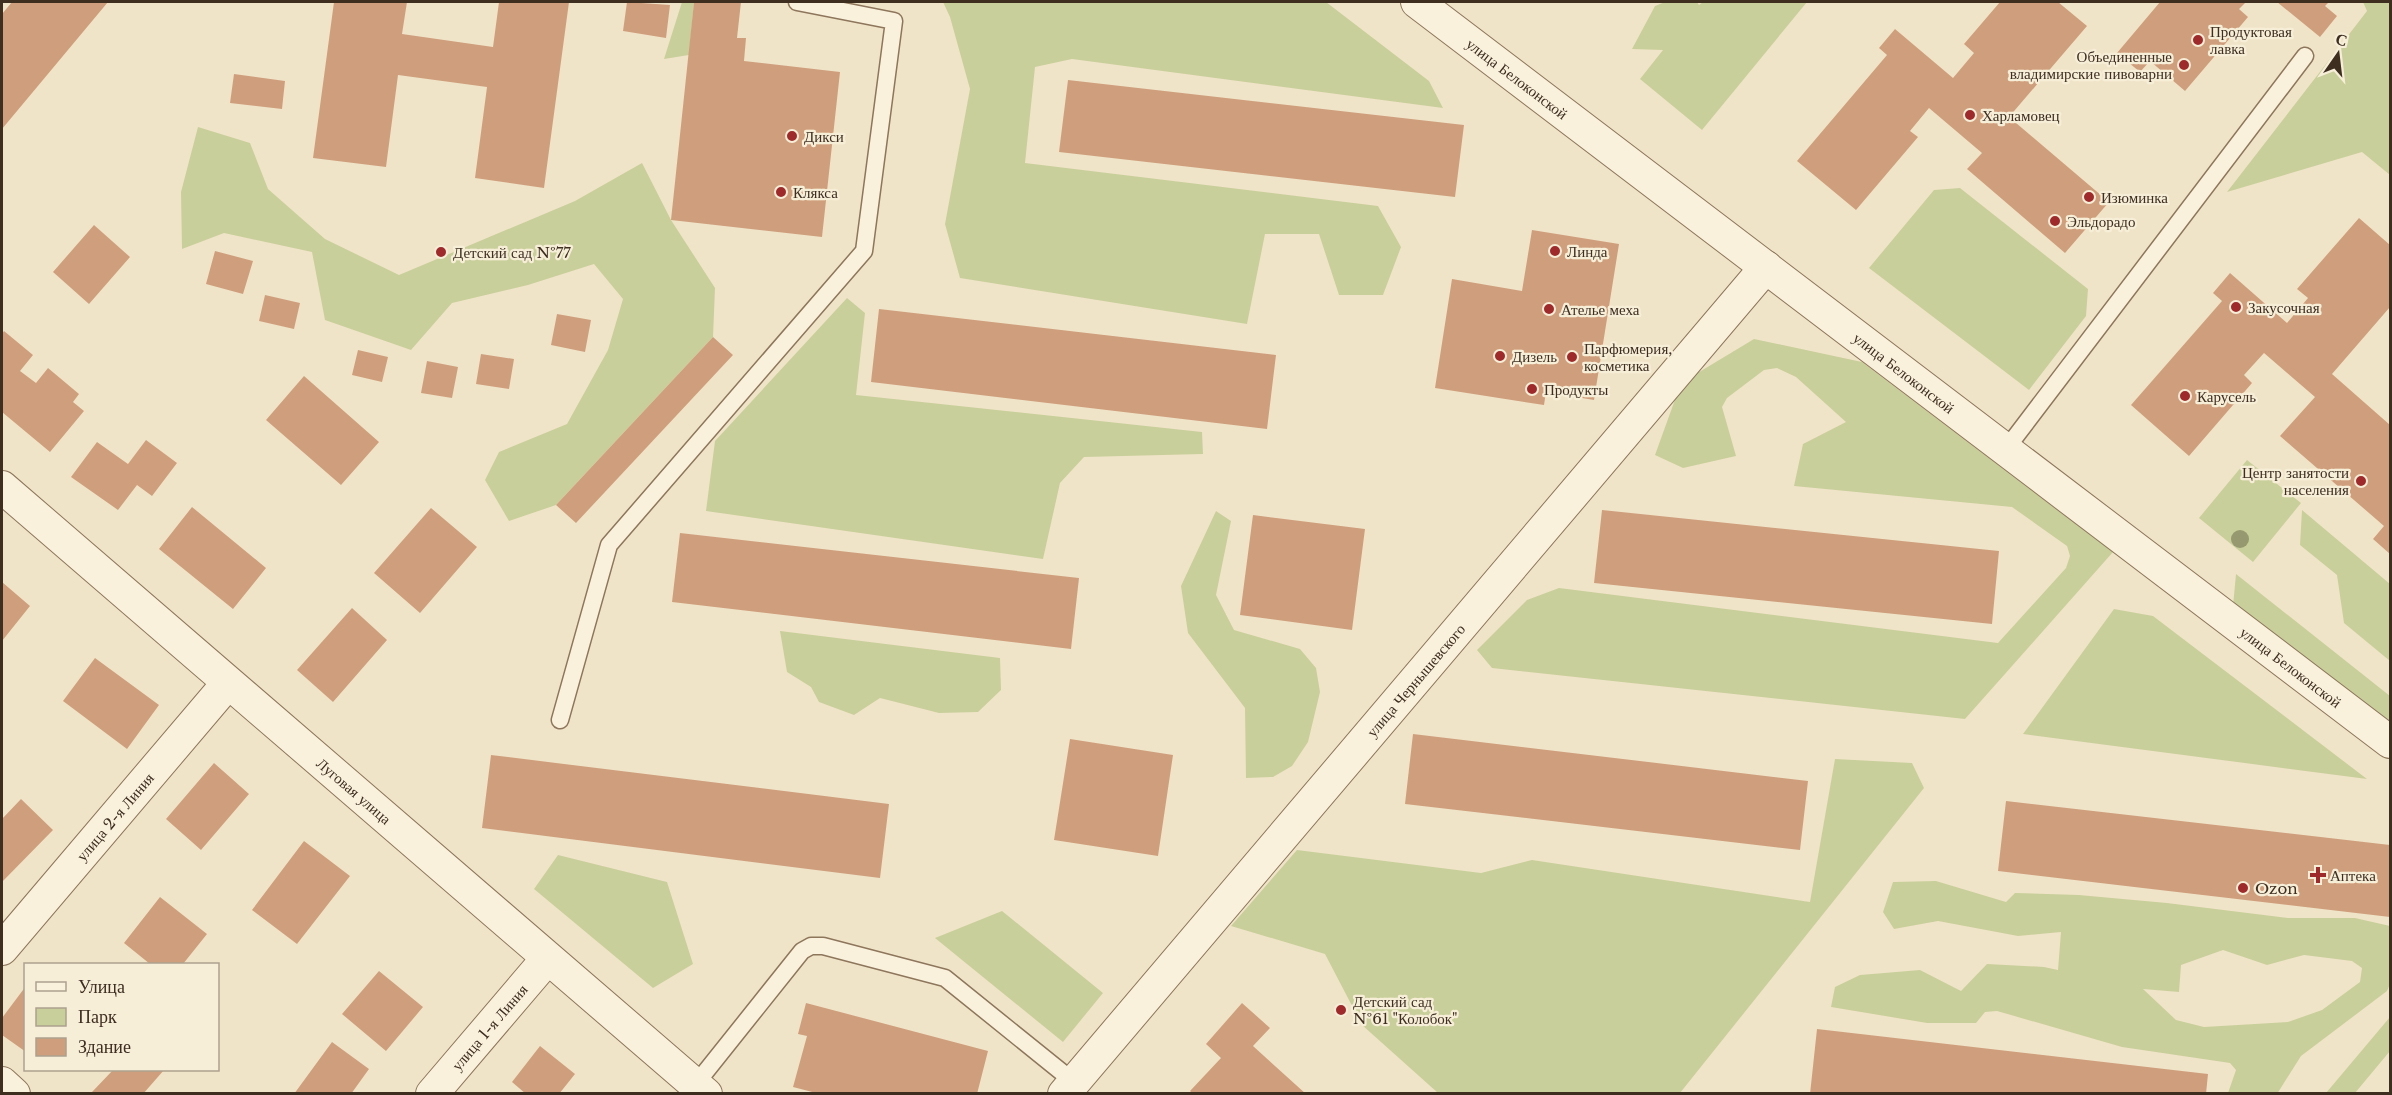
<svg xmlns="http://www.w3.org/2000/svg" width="2392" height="1095" font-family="'Libre Baskerville',serif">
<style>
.green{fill:#c9cf9b;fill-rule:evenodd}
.building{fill:#cf9f7d}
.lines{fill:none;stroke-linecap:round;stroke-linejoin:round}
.service-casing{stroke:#8d765c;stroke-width:19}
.minor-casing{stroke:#8d765c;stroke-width:34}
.service{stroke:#faf1dc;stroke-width:16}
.minor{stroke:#faf1dc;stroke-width:32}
.tree{fill:#96986f}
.poi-dot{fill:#9e2a2b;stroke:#f7eed8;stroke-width:2}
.labels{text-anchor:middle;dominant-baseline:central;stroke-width:4.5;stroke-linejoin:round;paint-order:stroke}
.poi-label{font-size:15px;fill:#3d2e20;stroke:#f7eed8;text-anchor:start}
.street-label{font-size:15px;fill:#3d2e20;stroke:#f7eed8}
</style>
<rect width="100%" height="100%" fill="#f0e4c8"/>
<path class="green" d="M682,2H694L689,55L664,59Z
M943,2H1326L1429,81L1443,108L1072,59L1035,67L1025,163L1378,206L1401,247L1383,295H1339L1319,234H1265L1247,324L960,278L945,224L970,89L950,17Z
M1665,2H1697L1699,5L1703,2H1807L1702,130L1640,79L1663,50L1632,49L1655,6Z
M2363,2H2390V175L2362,152L2227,192L2367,11Z
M198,127L250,143L268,189L325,239L399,275L575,201L642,163L671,220L715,288L713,337L556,505L509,521L485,480L499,452L567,424L608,350L623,299L594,264L528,285L452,303L411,350L325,320L312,252L224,233L182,249L181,192Z
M1960,188L2088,289L2086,316L2029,390L1869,268L1934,190Z
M847,298L865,313L856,395L1202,432L1203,454L1084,457L1060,483L1043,559L706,511L715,441Z
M1754,339L1862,362L2113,552L1965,719L1492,668L1477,650L1527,600L1559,588L1998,643L2066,568L2070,556L2067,546L2012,507L1794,486L1803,444L1846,422L1796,377L1777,368L1764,370L1727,398L1722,407L1736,456L1683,468L1655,455L1681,383Z
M2247,460L2301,503L2253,562L2199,518Z
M2302,510L2390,584V661L2344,623L2337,575L2300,545Z
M1216,511L1231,521L1216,595L1234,630L1300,649L1316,668L1320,692L1308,742L1292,766L1273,777L1246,778L1245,708L1188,633L1181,586Z
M2236,574L2390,696V721L2233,606Z
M2114,609L2153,616L2367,779L2023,734Z
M780,631L1000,658L1001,690L978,712L939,713L880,698L854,715L819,702L811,687L787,672Z
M1835,759L1912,763L1924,788L1680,1093H1438L1362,1025L1325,954L1231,926L1297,850L1481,873L1532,860L1810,902Z
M558,855L667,882L693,964L653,988L534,889Z
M1936,881L2006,902L2015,893L2079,895L2167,903L2288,918H2355L2390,926V984L2387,991L2301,1056L2277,1094L2228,1093L2236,1070L2230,1063L2122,1047L1997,1011L1985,1012L1976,1023H1927L1831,1007L1835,987L1860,975L1920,970L1961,991L1987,964L2044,967L2058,970L2061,932L2018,936L1938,921L1894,929L1883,912L1893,882ZM2223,950L2267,965L2304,955L2352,961L2362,968L2360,982L2322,1010L2288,1022L2204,1027L2176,1020L2143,989L2179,992L2181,965Z
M1002,911L1103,993L1063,1042L935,938Z
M2390,1017V1051L2355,1093H2326Z"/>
<path class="building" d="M12,2H108L2,129V14Z
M334,2H407L402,34L493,47L499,2H569L544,188L475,178L487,87L398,75L386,167L313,158Z
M627,2L670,5L666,38L623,31Z
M694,2H741L737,38H746L744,61L840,72L822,237L671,220Z
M2000,2H2058L2087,26L2009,117L2109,202L2065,253L1967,169L1982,153L1929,108L1910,131L1918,137L1856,210L1797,161L1887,55L1879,48L1895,29L1953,78L1974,53L1964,44Z
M2160,2H2246L2239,9L2248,17L2185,91L2150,61L2140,72L2117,53Z
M2277,2H2329L2325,6L2337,16L2320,37Z
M234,74L285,81L282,109L230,103Z
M1068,80L1464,125L1455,197L1059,152Z
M2359,218L2390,245V307L2332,374L2390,425V554L2373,539L2384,526L2280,436L2315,397L2264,353L2244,375L2252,383L2189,456L2131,405L2222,301L2213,293L2230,273L2287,323L2308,298L2297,289Z
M94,225L130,257L89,304L53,272Z
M1532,230L1619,244L1594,400L1546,392L1544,405L1435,388L1452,279L1522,291Z
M215,251L253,261L243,294L206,284Z
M265,295L300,303L294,329L259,321Z
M879,309L1276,355L1267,429L871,382Z
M557,314L591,320L585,352L551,345Z
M4,331L33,355L20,371L36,383L48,368L79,394L73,402L84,411L50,452L2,412V334Z
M713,337L733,355L576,523L556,505Z
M358,350L388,357L382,382L352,375Z
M481,354L514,359L509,389L476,384Z
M427,361L458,367L452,398L421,393Z
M304,376L379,442L341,485L266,420Z
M146,440L177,463L152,496L137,485L118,510L71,477L97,442L128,464Z
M192,507L266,568L233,609L159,549Z
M431,508L477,547L420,613L374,573Z
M1602,510L1999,551L1992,624L1594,583Z
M1253,515L1365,529L1352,630L1240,615Z
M680,533L1079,578L1071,649L672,602Z
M2,582L30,606L2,641Z
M352,608L387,640L333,702L297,670Z
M95,658L159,705L127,749L63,701Z
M1413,734L1808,781L1800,850L1405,804Z
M1070,739L1173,755L1158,856L1054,840Z
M491,755L889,804L880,878L482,828Z
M214,763L249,794L201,850L166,819Z
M21,799L53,830L2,882V819Z
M2006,801L2390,845V917L1998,871Z
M304,841L350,876L297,944L252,910Z
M160,897L207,934L183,964H150L124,943Z
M379,971L423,1007L386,1051L342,1014Z
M26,986V1052L2,1035V1018Z
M806,1003L988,1051L977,1094H820L793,1087L807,1036L798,1034Z
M1242,1003L1270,1028L1253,1046L1306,1094H1193L1190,1091L1221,1058L1206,1044Z
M1817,1029L2208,1074L2206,1094H1810Z
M332,1042L369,1069L351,1094H294Z
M540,1046L575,1074L559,1094H526L512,1082Z
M113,1070H164L143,1094H94L92,1092Z"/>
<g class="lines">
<g class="service-casing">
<path id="service" d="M2006,449L2305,56
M560,720L609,545L864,251L894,21L797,2
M695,1085L802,951L811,946H823L945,978L1074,1082"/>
</g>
<g class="minor-casing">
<g id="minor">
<path id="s1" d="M1417,2L2390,742"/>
<path id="s2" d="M2,487L706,1094"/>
<path id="s3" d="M2,949L228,683"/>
<path d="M2,1083L14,1094"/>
<path id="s4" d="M432,1094L547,959"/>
<path id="s5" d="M1064,1094L1766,267"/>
</g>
</g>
<use href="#service" class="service"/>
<use href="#minor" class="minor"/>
</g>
<circle class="tree" cx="2240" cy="539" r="9"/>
<g class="poi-dot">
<circle cx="2198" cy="40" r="6"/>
<circle cx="2184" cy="65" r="6"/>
<circle cx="1970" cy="115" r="6"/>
<circle cx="792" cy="136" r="6"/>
<circle cx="781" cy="192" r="6"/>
<circle cx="2089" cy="197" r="6"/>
<circle cx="2055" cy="221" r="6"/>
<circle cx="1555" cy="251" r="6"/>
<circle cx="441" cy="252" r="6"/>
<circle cx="2236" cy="307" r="6"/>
<circle cx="1549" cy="309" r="6"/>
<circle cx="1500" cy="356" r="6"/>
<circle cx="1572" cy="357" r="6"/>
<circle cx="1532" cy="389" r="6"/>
<circle cx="2185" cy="396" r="6"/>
<circle cx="2361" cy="481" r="6"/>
<path d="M2315 866h6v6h6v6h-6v6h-6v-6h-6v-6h6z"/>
<circle cx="2243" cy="888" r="6"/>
<circle cx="1341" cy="1010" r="6"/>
</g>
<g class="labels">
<g class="poi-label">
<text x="2210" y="31">Продуктовая<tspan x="2210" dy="17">лавка</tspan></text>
<text x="2172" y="56" text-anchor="end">Объединенные<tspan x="2172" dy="17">владимирские пивоварни</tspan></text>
<text x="1982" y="115">Харламовец</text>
<text x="804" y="136">Дикси</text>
<text x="793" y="192">Клякса</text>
<text x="2101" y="197">Изюминка</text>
<text x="2067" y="221">Эльдорадо</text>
<text x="1567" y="251">Линда</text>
<text x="453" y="252">Детский сад №77</text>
<text x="2248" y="307">Закусочная</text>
<text x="1561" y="309">Ателье меха</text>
<text x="1584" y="348">Парфюмерия,<tspan x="1584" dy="17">косметика</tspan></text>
<text x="1512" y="356">Дизель</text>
<text x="1544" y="389">Продукты</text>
<text x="2197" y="396">Карусель</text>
<text x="2349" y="472" text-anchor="end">Центр занятости<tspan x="2349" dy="17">населения</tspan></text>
<text x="2330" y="875">Аптека</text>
<text x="2255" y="888">Ozon</text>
<text x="1353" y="1001">Детский сад<tspan x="1353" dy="17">№61 "Колобок"</tspan></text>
</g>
<g class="street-label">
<text stroke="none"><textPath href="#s1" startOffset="126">улица Белоконской</textPath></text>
<text stroke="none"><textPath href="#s1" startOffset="612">улица Белоконской</textPath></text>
<text stroke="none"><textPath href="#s1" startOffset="1098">улица Белоконской</textPath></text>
<text stroke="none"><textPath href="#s5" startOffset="543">улица Чернышевского</textPath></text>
<text stroke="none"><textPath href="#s2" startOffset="465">Луговая улица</textPath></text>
<text stroke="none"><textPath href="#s3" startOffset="174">улица 2-я Линия</textPath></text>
<text stroke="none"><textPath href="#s4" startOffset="88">улица 1-я Линия</textPath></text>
</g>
</g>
<rect width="2392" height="1095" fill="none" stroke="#3d2e20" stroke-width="6"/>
<rect x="24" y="963" width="195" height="108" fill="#f7eed8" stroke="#ada18e" stroke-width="1.5"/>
<rect x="36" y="982" width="30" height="9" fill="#faf1dc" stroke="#ada18e" stroke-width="1.5"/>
<text x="78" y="993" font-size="18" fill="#3d2e20">Улица</text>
<rect x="36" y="1008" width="30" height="18" fill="#c9cf9b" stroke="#ada18e" stroke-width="1.5"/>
<text x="78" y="1023" font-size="18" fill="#3d2e20">Парк</text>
<rect x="36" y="1038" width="30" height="18" fill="#cf9f7d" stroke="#ada18e" stroke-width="1.5"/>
<text x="78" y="1053" font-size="18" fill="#3d2e20">Здание</text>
<g transform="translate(2338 54) rotate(14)" stroke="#f7eed8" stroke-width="4.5" paint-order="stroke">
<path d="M0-4.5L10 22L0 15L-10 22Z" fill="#3d2e20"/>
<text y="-9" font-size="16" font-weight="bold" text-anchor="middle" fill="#3d2e20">С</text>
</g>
</svg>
